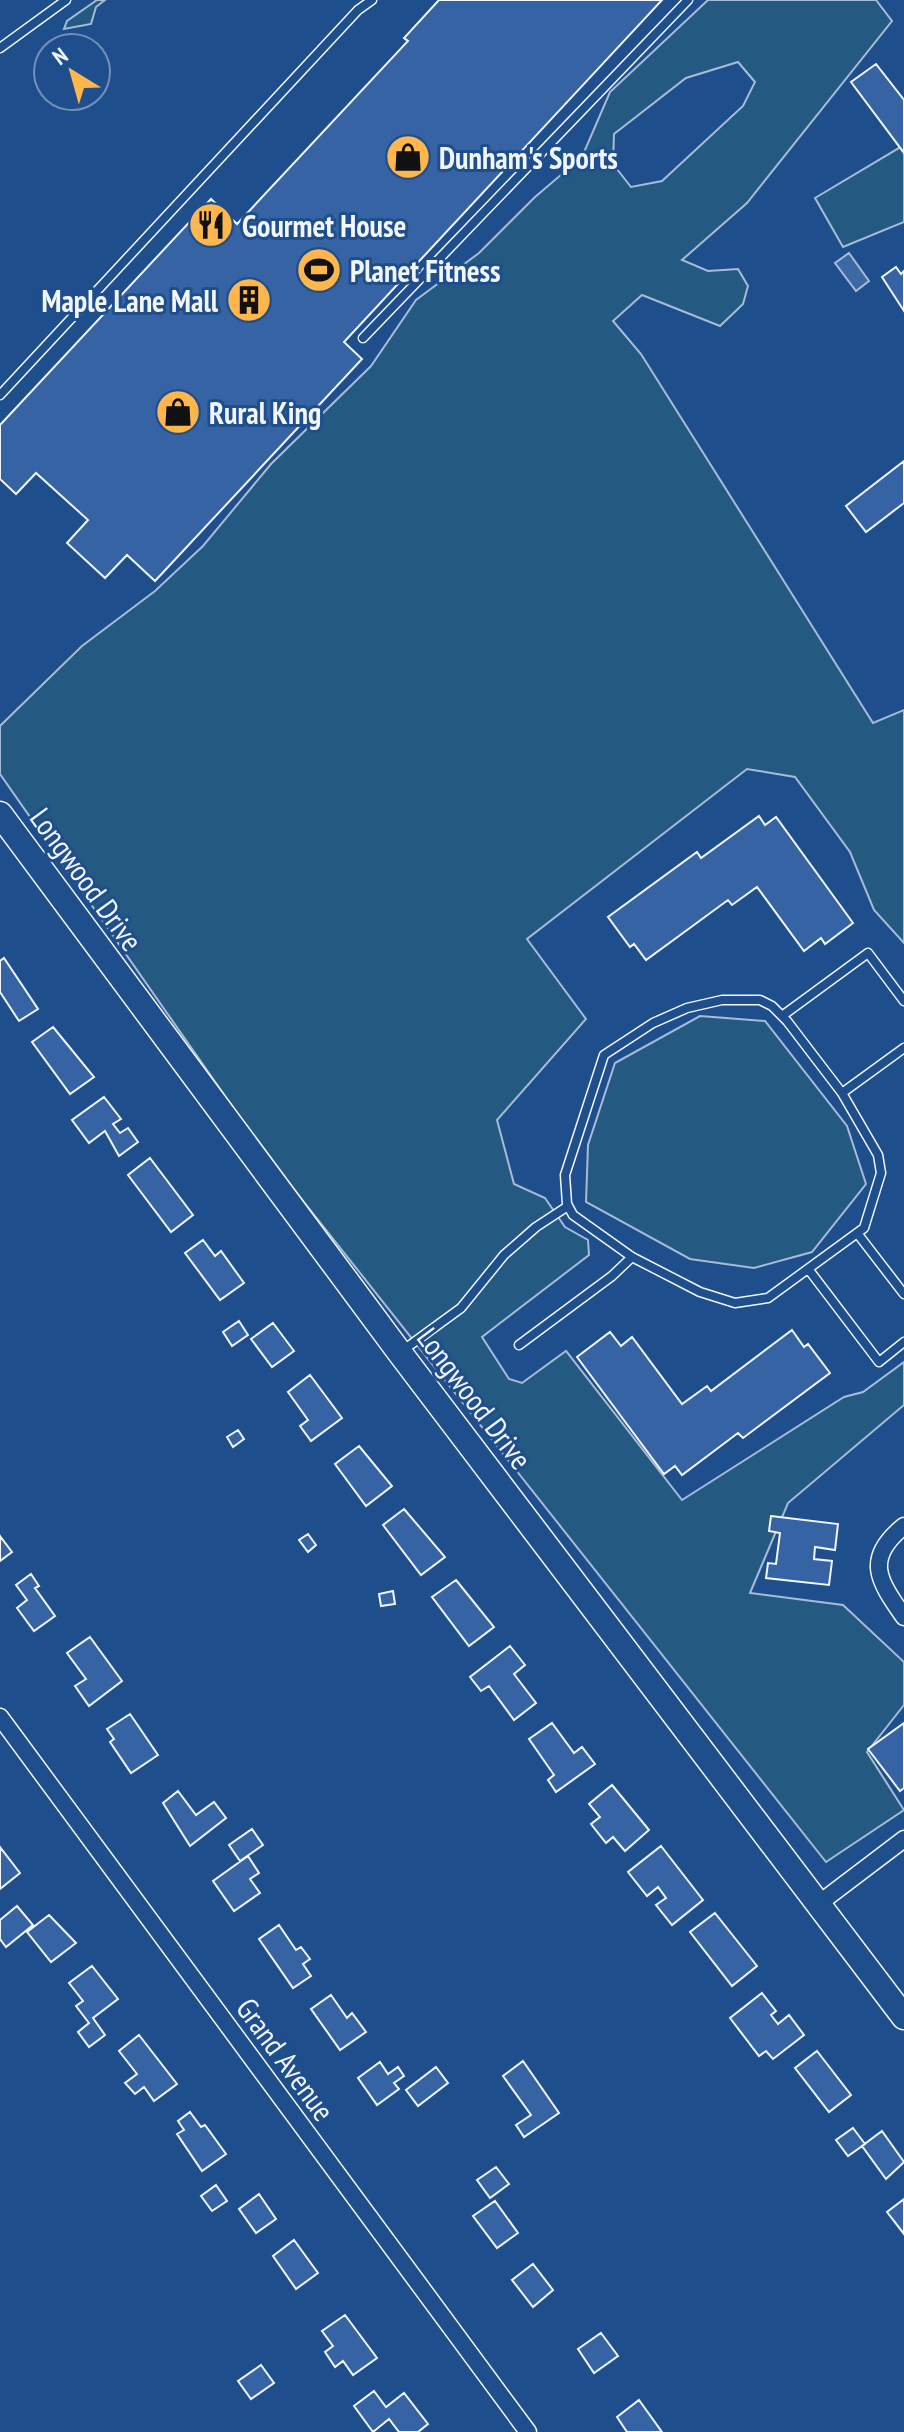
<svg xmlns="http://www.w3.org/2000/svg" width="904" height="2432" font-family="'PT Sans Narrow',sans-serif">
<style>
.green{fill:#245a82;stroke:#a8bbd7;stroke-width:2;fill-rule:evenodd}
.water{fill:#3b69a3;stroke:#a8bbd7;stroke-width:2}
.building{fill:#3563a3;stroke:#f2f6ff;stroke-width:2}
.lines{fill:none;stroke-linecap:round;stroke-linejoin:round}
.service-casing{stroke:#f2f6ff;stroke-width:11}
.minor-casing{stroke:#f2f6ff;stroke-width:19}
.secondary-casing{stroke:#f2f6ff;stroke-width:27}
.service{stroke:#1f4e8c;stroke-width:8}
.minor{stroke:#1f4e8c;stroke-width:16}
.secondary{stroke:#1f4e8c;stroke-width:24}
.labels{text-anchor:middle;dominant-baseline:central;stroke-width:6;stroke-linejoin:round;paint-order:stroke}
.poi-label{font-size:30px;font-weight:bold;fill:#f2f6ff;stroke:#1f4e8c;text-anchor:start}
.street-label{font-size:30px;fill:#f2f6ff;stroke:#1f4e8c}
</style>
<rect width="100%" height="100%" fill="#1f4e8c"/>
<path class="green" d="M97,0H105L96,7L91,24L64,29L67,21Z
M708,0H876L892,21L747,203L682,260L708,271L738,269L748,286L743,304L720,326L642,295L613,321L641,354L873,723L904,710V943L874,910L850,852L795,777L747,769L527,939L586,1019L497,1120L514,1184L545,1198L565,1227L588,1240L589,1255L482,1337L509,1379L522,1383L566,1351L682,1500L844,1397L863,1392L904,1362V1405L788,1503L750,1593L843,1605L904,1662V1705L867,1752L904,1810L826,1862L262,1149L0,774V726L82,646L155,591L203,546L271,464L371,366L416,300L479,253L535,197L582,157L610,92ZM738,62L755,82L743,106L662,181L631,187L613,164L614,134L686,78Z
M904,145V222L843,247L815,198Z
M700,1016L765,1021L847,1126L866,1184L812,1252L754,1268L690,1259L586,1202L588,1145L615,1063Z"/>
<path class="water" d="M849,253L869,281L856,291L835,263Z"/>
<path class="building" d="M439,0H662L344,342L362,359L155,581L127,555L105,578L67,543L88,520L36,473L16,494L0,479V425L211,199L237,224L408,41L404,38Z
M876,64L904,100V153L851,82Z
M896,267L901,274L904,271V311L882,277Z
M904,461V503L866,532L846,506Z
M759,816L765,825L776,817L853,923L825,944L821,938L804,951L757,887L732,905L728,900L646,960L634,944L630,947L608,917L697,852L701,858Z
M4,958L38,1009L19,1021L0,992V961Z
M53,1027L94,1077L70,1094L32,1042Z
M104,1097L121,1119L113,1124L120,1133L128,1128L138,1142L119,1156L105,1131L89,1143L72,1120Z
M150,1158L193,1215L171,1232L128,1175Z
M203,1240L215,1256L221,1251L244,1283L220,1300L185,1253Z
M239,1321L248,1335L232,1346L223,1332Z
M273,1323L294,1351L272,1367L251,1339Z
M792,1330L804,1347L808,1344L830,1373L743,1438L738,1433L682,1475L675,1466L664,1474L577,1357L610,1332L621,1346L632,1337L682,1404L707,1386L711,1391Z
M310,1375L342,1418L311,1441L300,1426L308,1420L288,1392Z
M238,1430L244,1439L233,1447L227,1437Z
M359,1446L392,1486L366,1506L335,1464Z
M404,1509L445,1557L421,1575L383,1525Z
M771,1516L838,1524L835,1550L815,1547L814,1559L832,1561L829,1585L766,1578L768,1563L776,1564L780,1533L769,1531Z
M308,1534L316,1545L308,1552L299,1540Z
M0,1536L12,1552L0,1561Z
M31,1574L39,1586L35,1588L55,1616L34,1631L17,1608L27,1600L16,1585Z
M456,1580L494,1627L469,1646L432,1597Z
M393,1591L395,1604L381,1606L379,1594Z
M90,1637L122,1681L89,1706L75,1686L86,1679L67,1653Z
M510,1646L525,1665L514,1674L536,1703L514,1720L489,1686L481,1691L470,1677Z
M130,1714L158,1755L131,1773L110,1742L114,1739L107,1729Z
M552,1723L574,1753L582,1747L595,1764L556,1792L548,1780L554,1775L529,1739Z
M904,1723V1788L900,1791L868,1749Z
M612,1785L649,1830L625,1851L613,1837L606,1843L591,1824L600,1817L589,1804Z
M178,1791L196,1815L214,1802L226,1818L190,1846L163,1803Z
M252,1829L263,1845L240,1861L229,1845Z
M661,1846L703,1900L672,1925L656,1905L666,1898L658,1887L647,1896L628,1872Z
M0,1847L20,1873L0,1889Z
M248,1856L259,1873L250,1879L260,1893L234,1911L213,1881Z
M17,1906L33,1925L6,1947L0,1939V1920Z
M715,1913L757,1966L732,1986L690,1932Z
M49,1915L76,1943L51,1962L27,1932Z
M279,1925L296,1950L301,1947L310,1959L303,1964L311,1976L293,1988L259,1939Z
M92,1966L118,1999L93,2018L105,2035L89,2047L78,2032L89,2023L76,2006L83,2001L69,1983Z
M762,1993L776,2011L771,2015L778,2024L789,2015L804,2035L773,2059L766,2051L759,2056L730,2018Z
M331,1995L347,2018L352,2013L366,2032L340,2050L311,2009Z
M139,2035L177,2084L154,2101L144,2087L135,2094L125,2083L137,2074L119,2051Z
M817,2051L851,2095L829,2112L795,2068Z
M523,2061L559,2113L524,2137L516,2125L531,2115L503,2076Z
M380,2062L388,2074L398,2067L404,2076L394,2083L399,2089L377,2105L358,2078Z
M436,2067L448,2083L418,2106L406,2090Z
M190,2112L201,2127L205,2125L226,2154L202,2171L177,2134L184,2130L178,2121Z
M853,2128L865,2144L848,2156L836,2140Z
M882,2131L904,2162L886,2179L862,2146Z
M496,2167L509,2184L490,2198L477,2180Z
M216,2185L227,2201L212,2211L201,2196Z
M259,2194L276,2219L256,2233L239,2209Z
M904,2199V2234L887,2212Z
M495,2201L518,2233L497,2248L473,2216Z
M294,2240L318,2273L296,2289L273,2256Z
M533,2264L553,2290L533,2307L512,2280Z
M345,2315L377,2358L353,2375L343,2361L335,2367L325,2352L333,2346L322,2331Z
M601,2333L618,2356L594,2373L578,2349Z
M261,2365L274,2383L251,2399L238,2381Z
M374,2391L386,2407L404,2393L428,2424L418,2432H399L389,2419L373,2432L354,2406Z
M639,2400L662,2432H627L617,2417Z"/>
<g class="lines">
<g class="service-casing">
<path id="service" d="M0,48L66,0
M363,338L688,0
M0,395L358,10L372,0
M722,1000H760L772,1006L787,1021L842,1093L878,1155L881,1173L864,1228L768,1298L735,1303L700,1292L632,1257L573,1215L567,1204L565,1175L604,1055L653,1023L687,1008Z
M782,1016L868,953L904,1001
M842,1093L904,1048
M857,1233L904,1294
M809,1270L879,1362L904,1342
M519,1345L612,1276L632,1257
M402,1351L461,1308L504,1255L536,1227L568,1206"/>
</g>
<g class="minor-casing">
<path id="minor" d="M904,1526C863,1559 879,1581 904,1617
M0,1717L528,2432
M817,1905L904,1839"/>
</g>
<g class="secondary-casing">
<path id="secondary" d="M0,814L400,1353L904,2017"/>
</g>
<use href="#service" class="service"/>
<use href="#minor" class="minor"/>
<use href="#secondary" class="secondary"/>
</g>
<defs>
<g id="shop-disc" transform="scale(2.3)"><circle r="9.5" fill="#ffb74d" stroke="#1f4e8c"/><path d="M-5-2.5h2.3a2.7 3.5 0 0 1 5.4 0H5L5.5 6h-11ZM-1.5-2.5h3a1.5 2.3 0 0 0-3 0Z" fill="#111"/></g>
<g id="restaurant-disc" transform="scale(2.3)"><circle r="9.5" fill="#ffb74d" stroke="#1f4e8c"/><path d="M-5-6h1v4h1v-4h1v4h1v-4h1v5L-1.5 .5V6h-2V.5L-5-1ZM5-6V6H3V1.5H1.5Q1.5-4 5-6Z" fill="#111"/></g>
<g id="stadium-disc" transform="scale(2.3)"><circle r="9.5" fill="#ffb74d" stroke="#1f4e8c"/><path d="M0-5a6.5 5 0 1 0 0 10a6.5 5 0 1 0 0-10ZM-3.5-1.8h7v3.6h-7Z" fill="#111"/></g>
<g id="building-disc" transform="scale(2.3)"><circle r="9.5" fill="#ffb74d" stroke="#1f4e8c"/><path d="M-4-6H4V6H1V3H-1V6H-4ZM-2.5-4.3h1.7v1.8h-1.7ZM.8-4.3h1.7v1.8H.8ZM-2.5-1h1.7V.8h-1.7ZM.8-1h1.7V.8H.8Z" fill="#111"/></g>
</defs>
<g fill-rule="evenodd">
<use href="#shop-disc" x="408" y="157"/>
<use href="#restaurant-disc" x="211" y="225"/>
<use href="#stadium-disc" x="319" y="270"/>
<use href="#building-disc" x="249" y="300"/>
<use href="#shop-disc" x="178" y="412"/>
</g>
<g class="labels">
<g class="poi-label">
<text x="439" y="157">Dunham's Sports</text>
<text x="242" y="225">Gourmet House</text>
<text x="350" y="270">Planet Fitness</text>
<text x="218" y="300" text-anchor="end">Maple Lane Mall</text>
<text x="209" y="412">Rural King</text>
</g>
<g class="street-label">
<text transform="translate(87 879) rotate(54)">Longwood Drive</text>
<text transform="translate(475 1398) rotate(53)">Longwood Drive</text>
<text transform="translate(286 2059) rotate(54)">Grand Avenue</text>
</g>
</g>
<g transform="translate(72 72) rotate(323)"><circle r="38" fill="#1f4e8c" stroke="#7391ba" stroke-width="2"/>
<path d="M0-6L14 30L0 20L-14 30Z" fill="#ffb74d"/>
<text y="-12" font-size="22" font-weight="bold" text-anchor="middle" fill="#f2f6ff">N</text>
</g>
</svg>
